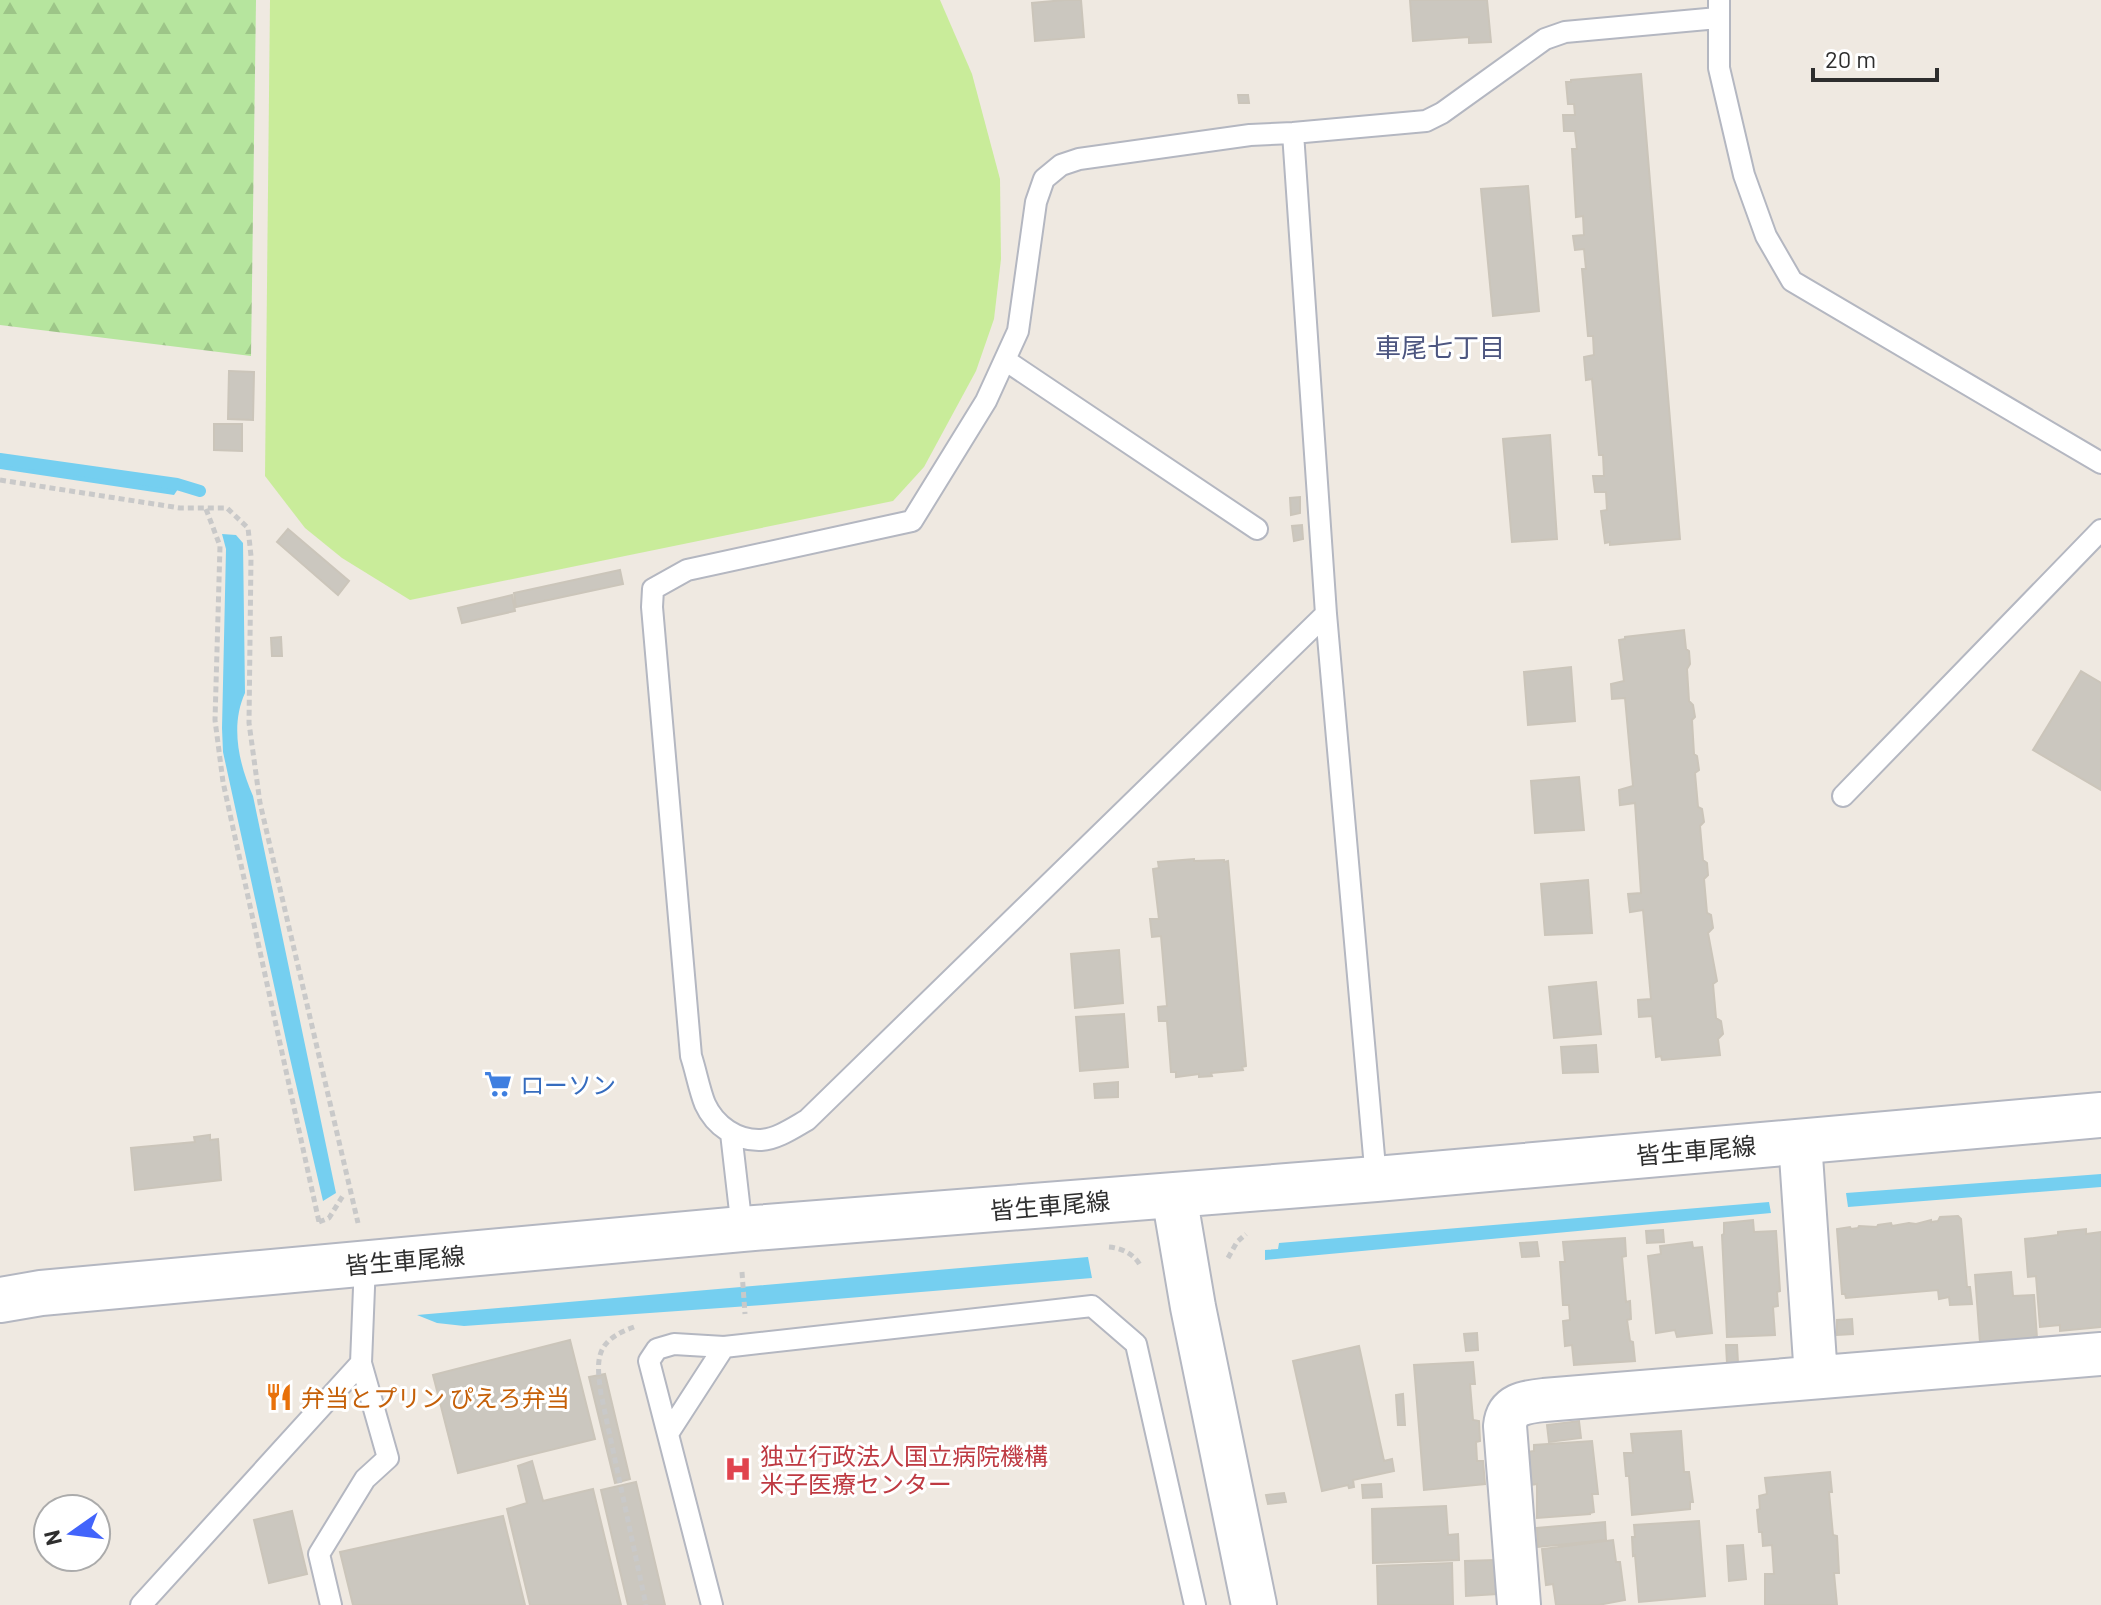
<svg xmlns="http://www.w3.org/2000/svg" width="2101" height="1605" font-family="Barlow,'Noto Sans JP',sans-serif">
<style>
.forest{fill:url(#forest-firs)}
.pitch{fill:#c9ec9a}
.water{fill:#75cff0}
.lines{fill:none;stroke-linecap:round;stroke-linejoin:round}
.stream{stroke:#75cff0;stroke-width:12}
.building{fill:#cbc7bf;stroke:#cbc5ba;stroke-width:2}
.lane-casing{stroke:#b4b7c1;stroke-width:24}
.street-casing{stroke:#b4b7c1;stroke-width:46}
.secondary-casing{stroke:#b4b7c1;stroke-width:48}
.path{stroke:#c9c9c9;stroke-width:5;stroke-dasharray:6 4;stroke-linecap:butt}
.lane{stroke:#fff;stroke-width:20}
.street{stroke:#fff;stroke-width:42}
.secondary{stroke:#fff;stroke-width:44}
.labels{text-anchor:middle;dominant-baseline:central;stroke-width:6;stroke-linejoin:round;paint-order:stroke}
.shop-label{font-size:24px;fill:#366cbe;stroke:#fff;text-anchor:start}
.street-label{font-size:24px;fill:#2e2e2e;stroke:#fff}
.food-label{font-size:24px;fill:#c56008;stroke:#fff;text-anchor:start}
.health-label{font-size:24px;fill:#be3a42;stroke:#fff;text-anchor:start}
.neighbourhood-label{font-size:26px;fill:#4d5680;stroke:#fff}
</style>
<defs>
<pattern id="forest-firs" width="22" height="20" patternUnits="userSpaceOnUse" patternTransform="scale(2)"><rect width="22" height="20" fill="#b6e59e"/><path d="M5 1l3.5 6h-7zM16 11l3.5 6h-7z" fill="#9dc588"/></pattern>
</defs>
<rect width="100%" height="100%" fill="#efe9e1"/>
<path class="forest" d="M0,0H256L251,356L0,325Z"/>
<path class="pitch" d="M270,0H940L972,74L1000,179L1001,259L994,319L976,371L924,467L893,501L410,600L342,558L305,528L265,476Z"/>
<path class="water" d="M0,464L178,489L174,495L0,469Z
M222,534L236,535L243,543L245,693C230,726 239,764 253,796L336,1193L323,1201L289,1054L223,752L222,728L226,549Z
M2101,1174V1187L1848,1207L1846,1193Z
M1769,1202L1771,1213L1265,1260V1250L1278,1249L1279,1243Z
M1088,1257L1092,1278L763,1305L464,1326L437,1323L417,1315Z"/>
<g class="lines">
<path class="stream" d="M0,459L177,484L200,491"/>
</g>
<path class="building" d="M1064,0H1081L1084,37L1035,41L1032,3Z
M1410,0H1487L1491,42L1469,43V37L1413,41Z
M1641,74L1680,539L1610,545V542L1605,543L1601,511L1607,510L1606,492H1595L1593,476H1604L1603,455H1599L1592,379L1586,380L1584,357L1594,355L1593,336H1588L1582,269H1586L1584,249L1575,250L1573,236L1584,235L1583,216L1576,217L1572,149H1577L1575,131H1564L1563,115H1575L1574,104H1568L1566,82H1571V80Z
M1238,95H1248L1249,103H1239Z
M1528,186L1539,311L1493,316L1481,189Z
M229,371L254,372L253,420L228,419Z
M214,424H242V451L214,450Z
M1550,435L1557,539L1512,542L1503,439Z
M1300,497V513L1291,515L1290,498Z
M1302,525L1303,539L1294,541L1292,526Z
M288,529L349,581L338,595L277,542Z
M620,570L623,584L516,607L514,593Z
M512,595L515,611L462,623L458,608Z
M1684,630L1686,649L1689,651L1690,664L1687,669L1689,701L1693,705L1695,717L1692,720L1694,754L1697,756L1699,770L1695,773L1698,807L1702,809L1704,822L1700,826L1703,860L1707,863L1708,875L1704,879L1707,913L1711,915L1713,928L1708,933L1717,981L1713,984L1716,1018L1721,1021L1723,1034L1718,1039L1720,1055L1662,1060L1661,1056L1656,1057L1652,1016L1639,1017L1638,1000L1651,999L1643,910L1630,912L1628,894L1641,893L1635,803L1620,805L1619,790L1633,786L1625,698L1612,699L1611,684L1624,681L1619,640L1625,639V637Z
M281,637L282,656H272L271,638Z
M1571,667L1575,721L1528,725L1524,672Z
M2081,671L2101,683V790L2033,750Z
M1579,777L1584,830L1535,833L1531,781Z
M1194,859V861L1224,860V862L1228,861L1246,1066L1242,1067L1243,1070L1211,1073L1212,1076L1199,1077V1074L1176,1077V1072H1171L1167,1021H1159L1158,1007L1167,1006L1161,936L1152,937L1150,919H1159L1153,869L1159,868L1158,862Z
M1588,880L1592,933L1545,935L1541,884Z
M1119,950L1123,1003L1075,1008L1071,954Z
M1596,982L1601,1034L1554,1038L1549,987Z
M1124,1014L1128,1067L1080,1071L1076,1017Z
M1596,1045L1598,1072L1563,1073L1561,1047Z
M1118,1082V1097L1095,1098L1094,1084Z
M210,1135V1140L218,1139L221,1180L135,1190L131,1148L195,1142L194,1137Z
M1958,1216L1961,1219L1967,1287H1970L1972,1304L1950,1305L1949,1297L1939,1299L1938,1290L1846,1298L1845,1294H1842L1837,1229L1850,1227L1851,1229L1858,1228L1859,1226L1877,1227L1878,1225L1891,1223L1892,1226L1909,1223L1916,1224L1931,1220V1222L1938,1221L1940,1217Z
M1753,1220L1754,1232L1776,1231L1780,1291L1777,1292L1778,1306L1773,1307L1775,1335L1727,1337L1722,1235L1724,1234V1223Z
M2086,1229V1234L2101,1232V1327L2060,1331V1325L2040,1327L2036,1276L2028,1277L2025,1239L2058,1235V1232Z
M1663,1230L1664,1242L1647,1243L1646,1231Z
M1625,1238L1626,1256L1622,1257L1626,1302L1630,1301L1631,1319L1627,1320L1630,1341L1633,1342L1635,1361L1574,1365L1572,1345L1565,1346L1563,1321L1570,1320L1569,1305H1563L1560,1262H1565L1563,1242Z
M1537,1242L1539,1256L1522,1257L1520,1243Z
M1692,1242L1693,1248L1702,1247L1712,1333L1677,1337L1675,1330L1656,1333L1648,1256L1661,1254L1660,1246Z
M2011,1272L2013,1296L2034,1295L2037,1338L1980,1342L1975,1275Z
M1852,1319L1853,1334L1837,1335V1320Z
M1477,1333L1478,1350L1466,1351L1464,1334Z
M570,1340L595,1439L458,1473L433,1375Z
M1726,1345H1737L1738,1363H1727Z
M1359,1346L1384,1461L1392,1459L1394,1471L1353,1480L1354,1487L1349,1488L1348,1485L1322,1491L1293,1361Z
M1473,1362L1475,1384H1470L1473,1420L1479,1421L1480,1441L1476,1442L1477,1461H1483L1485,1484L1424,1490L1414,1365Z
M605,1374L630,1479L615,1483L589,1377Z
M1403,1394L1405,1425H1398L1396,1395Z
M1579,1421L1581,1438L1549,1442L1547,1425Z
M1681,1431L1684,1472H1689L1693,1502H1690V1509L1632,1515L1629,1476H1626L1624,1453H1633L1631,1434Z
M1592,1441L1598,1494H1592L1594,1512L1590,1513V1514L1537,1518V1484L1530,1485L1527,1452L1534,1451V1445Z
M532,1461L543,1501L593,1489L621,1605H530L507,1509L527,1503L518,1466Z
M1830,1472L1832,1492H1829L1833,1535L1837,1536L1839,1573H1834L1837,1605H1765V1574H1774L1772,1545L1763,1546L1762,1532H1759L1757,1510L1760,1509L1759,1496L1767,1494L1765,1478Z
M636,1482L665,1605H628L601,1490Z
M1381,1484L1382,1497L1363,1498L1362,1485Z
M1284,1493L1286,1502L1268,1504L1266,1495Z
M1446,1506L1448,1535L1458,1534L1459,1560L1373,1563L1372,1509Z
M292,1511L307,1574L269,1583L254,1520Z
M503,1516L525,1605H353L340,1552Z
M1699,1521L1705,1596L1639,1602L1635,1555L1633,1556L1632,1537H1635L1634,1525Z
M1605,1522L1606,1540L1538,1547L1537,1528Z
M1613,1540L1616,1562H1620L1625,1600L1598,1605H1556L1553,1584L1546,1585L1542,1549Z
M1743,1545L1746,1579L1729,1581L1727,1546Z
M1495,1560L1497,1594L1466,1596L1465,1561Z
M1452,1563L1453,1605H1378L1377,1566Z"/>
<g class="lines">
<g class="lane-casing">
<path id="lane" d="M1719,0V68L1744,175L1766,236L1792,281L2101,463
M1293,133L1326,614L1376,1179
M1005,360L1257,529
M1326,614L807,1120C793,1128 777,1139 761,1140C737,1141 715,1126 705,1104C699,1089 696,1071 691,1056L652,607L653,589L687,570L912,521L986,401L1018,331L1036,202L1044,179L1061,165L1079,159L1250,135L1293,133L1426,121L1442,113L1545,39L1565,32L1718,18
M1843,796L2101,530
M731,1133L742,1229
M669,1432L724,1347L1092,1306L1136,1344L1195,1605
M141,1605L361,1363L365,1263
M331,1605L319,1554L365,1479L388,1458L361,1363
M712,1605L649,1361L657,1349L674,1344L724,1347"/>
</g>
<g class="street-casing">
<path id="street" d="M1800,1141L1816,1377
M1519,1605L1505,1426C1507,1404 1525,1402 1544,1400L2101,1354"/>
</g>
<g class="secondary-casing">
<path id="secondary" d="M1174,1195L1193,1307L1254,1605
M0,1300L41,1293L742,1229L1376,1179L2101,1115"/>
</g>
<path class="path" d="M0,480L180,508H227L248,528L251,556L249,723L260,803L358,1223
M206,509L220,546L215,720L223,782L319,1222
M319,1222L329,1218L344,1194
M1109,1247C1121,1248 1134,1254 1140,1265
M1228,1258L1237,1242L1246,1234
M742,1272L745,1314
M634,1327C595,1341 596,1358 601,1394L646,1605"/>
<use href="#lane" class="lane"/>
<use href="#street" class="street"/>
<use href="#secondary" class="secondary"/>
</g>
<defs>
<g id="supermarket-bare" transform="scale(2.16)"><path d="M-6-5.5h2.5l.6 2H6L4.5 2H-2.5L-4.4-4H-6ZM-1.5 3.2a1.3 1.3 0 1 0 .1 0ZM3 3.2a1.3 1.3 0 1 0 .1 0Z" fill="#3f7fe0" stroke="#fff" stroke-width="2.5" paint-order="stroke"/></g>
<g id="restaurant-bare" transform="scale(2.16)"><path d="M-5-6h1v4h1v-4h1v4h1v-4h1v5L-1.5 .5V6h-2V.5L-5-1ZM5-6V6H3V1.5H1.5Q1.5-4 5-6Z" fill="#e8710a" stroke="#fff" stroke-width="2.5" paint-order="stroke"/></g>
<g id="hospital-bare" transform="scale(2.16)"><path d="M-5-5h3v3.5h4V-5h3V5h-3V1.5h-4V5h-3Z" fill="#e0444e" stroke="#fff" stroke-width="2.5" paint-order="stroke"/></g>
</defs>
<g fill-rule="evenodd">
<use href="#supermarket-bare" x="498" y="1084"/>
<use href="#restaurant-bare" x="279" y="1397"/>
<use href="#hospital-bare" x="738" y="1469"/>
</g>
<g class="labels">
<g class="shop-label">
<text x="520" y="1084">ローソン</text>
</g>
<g class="street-label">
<text transform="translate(1696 1150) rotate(-5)">皆生車尾線</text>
<text transform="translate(1050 1205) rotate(-5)">皆生車尾線</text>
<text transform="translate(405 1260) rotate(-5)">皆生車尾線</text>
</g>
<g class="food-label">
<text x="301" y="1397">弁当とプリン ぴえろ弁当</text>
</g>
<g class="health-label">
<text x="760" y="1455">独立行政法人国立病院機構<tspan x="760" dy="28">米子医療センター</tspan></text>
</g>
<g class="neighbourhood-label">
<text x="1440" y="346">車尾七丁目</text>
</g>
</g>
<g transform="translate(72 1533) rotate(256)"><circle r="38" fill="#ffffff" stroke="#ababab" stroke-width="2"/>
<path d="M0-6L14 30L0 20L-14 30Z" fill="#4264fb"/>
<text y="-12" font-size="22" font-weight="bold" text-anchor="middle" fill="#2e2e2e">N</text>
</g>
<path d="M1813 68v12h124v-12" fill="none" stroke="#2e2e2e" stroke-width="4"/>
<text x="1825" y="68" font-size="24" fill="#2e2e2e" stroke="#ffffff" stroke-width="6" paint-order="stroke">20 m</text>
</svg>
